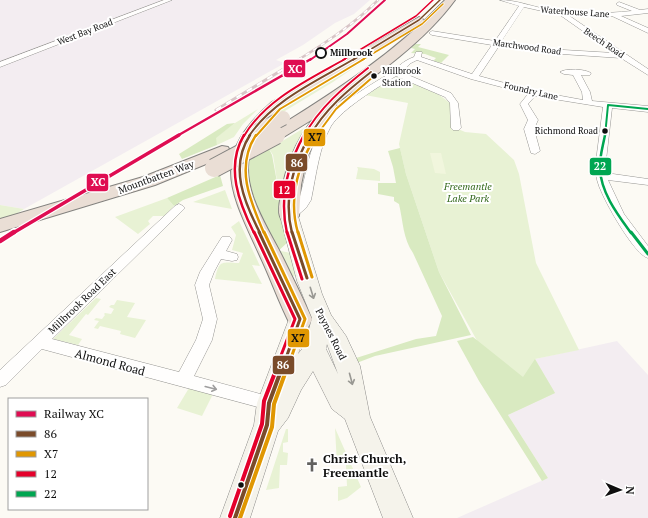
<svg xmlns="http://www.w3.org/2000/svg" width="648" height="518" font-family="'PT Serif',serif">
<style>
.industrial{fill:#f3edf1}
.green{fill:#e8f2d4}
.forest{fill:#d9eac1}
.pitch{fill:#f1f6dd}
.lines{fill:none;stroke-linecap:round;stroke-linejoin:round}
.street-casing{stroke:#969592;stroke-width:1}
.secondary-casing{stroke:#8c8b89;stroke-width:1}
.highway-casing{stroke:#83827f;stroke-width:2}
.street{fill:#fffefd;fill-rule:evenodd}
.secondary{fill:#f5f3eb;fill-rule:evenodd}
.highway{fill:#eaded5;fill-rule:evenodd}
.rail-far1-casing{stroke:#d8c5c7;stroke-width:2.5}
.rail-casing{stroke:#d8c5c7;stroke-width:3}
.rail-far1{stroke:#fff;stroke-width:1.5;stroke-dasharray:4.5;stroke-linecap:butt}
.rail{stroke:#fff;stroke-width:2;stroke-dasharray:6;stroke-linecap:butt}
.highway-bridge-far1-casing{stroke:#83827f;stroke-width:16;stroke-linecap:butt}
.highway-bridge-casing{stroke:#83827f;stroke-width:20;stroke-linecap:butt}
.highway-bridge-far1{stroke:#eaded5;stroke-width:14}
.highway-bridge{stroke:#eaded5;stroke-width:18}
.bus-1-far4-casing{stroke:#fff;stroke-width:3}
.bus-1-far3-casing{stroke:#fff;stroke-width:4}
.bus-1-far2-casing{stroke:#fff;stroke-width:5}
.bus-1-far1-casing{stroke:#fff;stroke-width:6}
.bus-1-casing{stroke:#fff;stroke-width:7}
.bus-2-far4-casing{stroke:#fff;stroke-width:3}
.bus-2-far3-casing{stroke:#fff;stroke-width:4}
.bus-2-far2-casing{stroke:#fff;stroke-width:5}
.bus-2-far1-casing{stroke:#fff;stroke-width:6}
.bus-2-casing{stroke:#fff;stroke-width:7}
.bus-3-far4-casing{stroke:#fff;stroke-width:3}
.bus-3-far3-casing{stroke:#fff;stroke-width:4}
.bus-3-far2-casing{stroke:#fff;stroke-width:5}
.bus-3-far1-casing{stroke:#fff;stroke-width:6}
.bus-3-casing{stroke:#fff;stroke-width:7}
.bus-4-far2-casing{stroke:#fff;stroke-width:4}
.bus-4-far1-casing{stroke:#fff;stroke-width:5}
.bus-4-casing{stroke:#fff;stroke-width:6}
.bus-1-far4{stroke:#7a4b2a;stroke-width:1.5}
.bus-1-far3{stroke:#7a4b2a;stroke-width:2}
.bus-1-far2{stroke:#7a4b2a;stroke-width:2.5}
.bus-1-far1{stroke:#7a4b2a;stroke-width:3}
.bus-1{stroke:#7a4b2a;stroke-width:4}
.bus-2-far4{stroke:#e09702;stroke-width:1.5}
.bus-2-far3{stroke:#e09702;stroke-width:2}
.bus-2-far2{stroke:#e09702;stroke-width:2.5}
.bus-2-far1{stroke:#e09702;stroke-width:3}
.bus-2{stroke:#e09702;stroke-width:4}
.bus-3-far4{stroke:#e4002b;stroke-width:1.5}
.bus-3-far3{stroke:#e4002b;stroke-width:2}
.bus-3-far2{stroke:#e4002b;stroke-width:2.5}
.bus-3-far1{stroke:#e4002b;stroke-width:3}
.bus-3{stroke:#e4002b;stroke-width:4}
.bus-4-far2{stroke:#00a651;stroke-width:2}
.bus-4-far1{stroke:#00a651;stroke-width:2.5}
.bus-4{stroke:#00a651;stroke-width:3}
.rail-1-far3-casing{stroke:#fff;stroke-width:3.5}
.rail-1-far2-casing{stroke:#fff;stroke-width:4.5}
.rail-1-far1-casing{stroke:#fff;stroke-width:6}
.rail-1-casing{stroke:#fff;stroke-width:8}
.rail-1-far3{stroke:#df0d52;stroke-width:2}
.rail-1-far2{stroke:#df0d52;stroke-width:2.5}
.rail-1-far1{stroke:#df0d52;stroke-width:3.5}
.rail-1{stroke:#df0d52;stroke-width:4.5}
.oneway{stroke:#999893}
.oneway2{stroke:#9f9e9e}
.stop-dot{fill:#fff;stroke:#0f0f0f;stroke-width:2}
.bus-dot{fill:#0f0f0f;stroke:#fff;stroke-width:1.5}
.labels{text-anchor:middle;dominant-baseline:central;stroke-width:4;stroke-linejoin:round;paint-order:stroke}
.far-street-label{font-size:9px;fill:#0f0f0f;stroke:#fff}
.far-stop-label{font-size:9px;font-weight:bold;fill:#0f0f0f;stroke:#fff;text-anchor:start}
.bus-label{font-size:9px;fill:#0f0f0f;stroke:#fff;text-anchor:start}
.street-label{font-size:10px;fill:#0f0f0f;stroke:#fff}
.park-label{font-size:10px;font-style:italic;fill:#34691d;stroke:#fff}
.near-street-label{font-size:12px;fill:#0f0f0f;stroke:#fff}
.near-poi-label{font-size:12px;font-weight:bold;fill:#0f0f0f;stroke:#fff;text-anchor:start}
.line-badge{stroke:#fff;stroke-width:1.5}
.badge-label{font-size:11px;text-anchor:middle;font-weight:bold;fill:#fff}
.pale-badge-label{font-size:11px;text-anchor:middle;font-weight:bold;fill:#111}
</style>
<rect width="100%" height="100%" fill="#fcfaf4"/>
<path class="industrial" d="M0,0H370L354,14L335,23L303,45L276,60L285,63L24,209L0,205Z
M617,341L648,375V518H457L548,478L508,415L554,393L535,359Z"/>
<path class="green" d="M396,37L386,46L333,82L270,120L283,105Z
M397,77L438,94L450,103L456,128L465,132L486,134L514,160L519,174L536,263L579,350L535,359L555,393L516,411L439,272L406,174L399,144L408,103L365,95Z
M258,109L243,124L234,137L217,145L215,138L235,123Z
M309,125L284,226L273,155L269,149Z
M357,167L374,169L380,172V181L356,179L358,169Z
M225,190L232,209L193,202Z
M167,198L174,206L164,216H153L148,221L150,224L138,234L115,217Z
M0,205L24,209L8,219L0,221Z
M239,221L260,266L252,265L262,284L215,279C219,260 221,262 239,263L243,253L232,250L236,235L231,227Z
M281,251L291,253L295,276L287,277L277,257Z
M96,298L101,299L88,315L86,314L69,335L82,339L78,345L53,339Z
M117,300L135,303L127,317L146,320L135,338L120,334L121,331L100,326L98,329L94,328L99,321L94,320L96,318L102,319L105,315L104,314L105,313L111,314L114,309L109,307L111,305H114Z
M189,388L213,394L202,416L177,408Z
M335,428L361,487L347,498L338,501V487L347,486L346,465H337Z
M286,429H288V442L283,443V452L288,453L287,465H280L279,488L266,490Z"/>
<path class="forest" d="M415,44H421L418,47L449,55L441,63L433,61L436,58L425,54L411,53L415,49L411,48Z
M235,123L216,138L217,145L182,159L179,154L227,124Z
M400,148L406,174L439,272L471,335L375,356L354,364L353,359L416,339L436,336L442,316L413,253C403,239 403,221 399,204L394,201V197L378,194V183H396L393,167L388,151Z
M269,149L272,155L288,242L276,253C264,225 246,193 248,161Z
M220,175L223,186L183,200L174,206L167,198Z
M473,337L523,377L535,359L555,393L508,415L548,478L542,481L479,381L457,341Z"/>
<path class="pitch" d="M430,153H441L446,174L435,173Z"/>
<g class="lines">
<g class="street-casing">
<path id="street" d="M164,0H172L0,67V62Z
M500,0C516,0 530,6 546,9C574,14 604,14 632,11L617,5L616,4L619,2L640,10L648,9V13L621,16L648,28V33L612,16L568,15L648,69V75L621,58L547,53L499,46L479,76L534,91L583,100L582,92L573,75L564,74L560,72C566,68 585,69 591,73L590,75H581L590,92L592,101L648,106V112L612,108L605,169L606,173L648,179V185L608,180L624,214L648,246V258C635,255 608,207 602,193C598,185 596,177 595,169L603,107L535,96L528,104L538,120L534,129L540,151L535,154L531,153L524,129L528,120L520,104L528,94L471,79L417,60L411,63L401,72L451,93L458,103L461,128L459,130H453L451,128L450,103L445,97L396,76C378,87 342,109 331,126C319,147 316,176 311,200L306,208L293,219H285L283,216C288,210 296,207 299,200C306,176 309,148 322,126C333,107 367,87 387,75C397,69 402,61 414,57L416,52H422L421,57L472,74L492,45L432,35L429,33L432,31L495,41L519,6ZM524,7L560,15L614,53L547,49L501,42Z
M179,204L183,206L185,208L183,210L52,339L179,372L196,340L203,319L195,285L200,272L222,237H230L232,240L226,251L237,254L238,257L237,260L232,261L221,259L214,272L209,285L217,319L212,340L194,376L275,398L280,401L283,406L280,411L274,414L265,409L42,349L6,385L0,387V370L175,206Z"/>
</g>
<g class="secondary-casing">
<path id="secondary" d="M289,211L295,212L298,216L322,294L331,315L346,336L360,366L370,417L413,518H383L345,419L332,409L313,371L301,390L288,418L278,431L250,518H220L254,425L257,403L289,319L292,313L300,311L308,313L311,319L306,333H308L312,318L297,281L280,216L283,212ZM327,344L338,374L326,349ZM301,346L302,349L298,354Z"/>
</g>
<g class="highway-casing">
<path id="highway" d="M445,0H455C425,41 377,75 335,104L338,107L320,131L307,157L301,185L299,216L296,220L289,222L282,220C277,214 279,204 281,196C285,167 295,142 313,119L282,138L276,140L270,138L268,135L270,132C333,93 394,54 445,0Z
M419,17L424,20L423,22L282,108C269,120 255,134 250,152C240,189 268,227 283,258C293,278 303,299 312,319L309,326L300,329L291,326C279,303 271,279 260,256C230,190 209,157 272,102Z
M222,146L228,147L230,151L228,155L155,185L0,232V219L143,177Z"/>
</g>
<use href="#street" class="street"/>
<use href="#secondary" class="secondary"/>
<use href="#highway" class="highway"/>
<g class="rail-far1-casing">
<path id="rail-far1" d="M298,60C327,42 354,24 378,0"/>
</g>
<g class="rail-casing">
<path id="rail" d="M216,110L300,59"/>
</g>
<use href="#rail-far1" class="rail-far1"/>
<use href="#rail" class="rail"/>
<g class="highway-bridge-far1-casing">
<path id="highway-bridge-far1" d="M253,134L283,118
M275,136L276,135"/>
</g>
<g class="highway-bridge-casing">
<path id="highway-bridge" d="M214,168L276,135"/>
</g>
<use href="#highway-bridge-far1" class="highway-bridge-far1"/>
<use href="#highway-bridge" class="highway-bridge"/>
<g class="bus-1-far4-casing">
<path id="bus-1-far4" d="M353,60L419,20L440,0"/>
</g>
<g class="bus-1-far3-casing">
<path id="bus-1-far3" d="M249,136C274,99 317,81 354,59
M310,136C324,110 348,90 371,72"/>
</g>
<g class="bus-1-far2-casing">
<path id="bus-1-far2" d="M250,135C229,167 244,202 260,233
M292,233C283,198 293,165 310,135"/>
</g>
<g class="bus-1-far1-casing">
<path id="bus-1-far1" d="M259,232L300,319L286,358
M292,232L307,278"/>
</g>
<g class="bus-1-casing">
<path id="bus-1" d="M235,518L267,425L269,403L286,357"/>
</g>
<g class="bus-2-far4-casing">
<path id="bus-2-far4" d="M362,60L422,24L443,4"/>
</g>
<g class="bus-2-far3-casing">
<path id="bus-2-far3" d="M256,136L280,109L364,59
M316,136L336,109L374,76"/>
</g>
<g class="bus-2-far2-casing">
<path id="bus-2-far2" d="M256,135C235,167 250,201 264,233
M298,233C288,199 298,165 316,135"/>
</g>
<g class="bus-2-far1-casing">
<path id="bus-2-far1" d="M264,232L305,319L291,358
M298,232L312,277"/>
</g>
<g class="bus-2-casing">
<path id="bus-2" d="M240,518L272,427L274,404L291,357"/>
</g>
<g class="bus-3-far4-casing">
<path id="bus-3-far4" d="M343,60L416,16L433,0"/>
</g>
<g class="bus-3-far3-casing">
<path id="bus-3-far3" d="M244,136C266,99 308,80 345,59
M304,136C319,108 344,87 368,68"/>
</g>
<g class="bus-3-far2-casing">
<path id="bus-3-far2" d="M244,135C225,167 239,203 254,233
M287,233C279,198 287,166 304,135"/>
</g>
<g class="bus-3-far1-casing">
<path id="bus-3-far1" d="M254,232L295,319L280,358
M287,232L302,279"/>
</g>
<g class="bus-3-casing">
<path id="bus-3" d="M230,516L262,424L264,401L281,357"/>
</g>
<g class="bus-4-far2-casing">
<path id="bus-4-far2" d="M605,136L608,105L648,109"/>
</g>
<g class="bus-4-far1-casing">
<path id="bus-4-far1" d="M605,135C603,146 599,158 600,169C601,193 618,215 631,233"/>
</g>
<g class="bus-4-casing">
<path id="bus-4" d="M631,232L648,254"/>
</g>
<use href="#bus-1-far4" class="bus-1-far4"/>
<use href="#bus-1-far3" class="bus-1-far3"/>
<use href="#bus-1-far2" class="bus-1-far2"/>
<use href="#bus-1-far1" class="bus-1-far1"/>
<use href="#bus-1" class="bus-1"/>
<use href="#bus-2-far4" class="bus-2-far4"/>
<use href="#bus-2-far3" class="bus-2-far3"/>
<use href="#bus-2-far2" class="bus-2-far2"/>
<use href="#bus-2-far1" class="bus-2-far1"/>
<use href="#bus-2" class="bus-2"/>
<use href="#bus-3-far4" class="bus-3-far4"/>
<use href="#bus-3-far3" class="bus-3-far3"/>
<use href="#bus-3-far2" class="bus-3-far2"/>
<use href="#bus-3-far1" class="bus-3-far1"/>
<use href="#bus-3" class="bus-3"/>
<use href="#bus-4-far2" class="bus-4-far2"/>
<use href="#bus-4-far1" class="bus-4-far1"/>
<use href="#bus-4" class="bus-4"/>
<g class="rail-1-far3-casing">
<path id="rail-1-far3" d="M310,60L347,34L385,0"/>
</g>
<g class="rail-1-far2-casing">
<path id="rail-1-far2" d="M177,136L311,59"/>
</g>
<g class="rail-1-far1-casing">
<path id="rail-1-far1" d="M13,233L179,135"/>
</g>
<g class="rail-1-casing">
<path id="rail-1" d="M0,241L14,232"/>
</g>
<use href="#rail-1-far3" class="rail-1-far3"/>
<use href="#rail-1-far2" class="rail-1-far2"/>
<use href="#rail-1-far1" class="rail-1-far1"/>
<use href="#rail-1" class="rail-1"/>
</g>
<defs><path id="oneway-shaft" d="M-6 0H5M1.5-3L5.5 0L1.5 3" fill="none" stroke-width="1.6" stroke-linecap="round" stroke-linejoin="round"/></defs>
<g class="oneway">
<use href="#oneway-shaft" transform="translate(312 293) rotate(73)"/>
<use href="#oneway-shaft" transform="translate(351 379) rotate(75)"/>
</g>
<use class="oneway2" href="#oneway-shaft" transform="translate(211 388) rotate(14)"/>
<defs>
<g id="church-bare" transform="scale(1.08)"><path d="M-1.2-6h2.4v3.5h3.3v2.4h-3.3V6h-2.4V-.1h-3.3v-2.4h3.3Z" fill="#62615f" stroke="#fff" stroke-width="2.5" paint-order="stroke"/></g>
</defs>
<g fill-rule="evenodd">
<use href="#church-bare" x="312" y="465"/>
</g>
<circle class="stop-dot" cx="321" cy="53" r="5"/>
<g class="bus-dot">
<circle cx="374" cy="76" r="3.5"/>
<circle cx="605" cy="131" r="3.5"/>
<circle cx="241" cy="485" r="3.5"/>
</g>
<g class="labels">
<g class="far-street-label">
<text transform="translate(575 12) rotate(4)">Waterhouse Lane</text>
<text transform="translate(85 32) rotate(-21)">West Bay Road</text>
<text transform="translate(604 43) rotate(34)">Beech Road</text>
<text transform="translate(527 47) rotate(8)">Marchwood Road</text>
<text transform="translate(531 91) rotate(13)">Foundry Lane</text>
</g>
<g class="far-stop-label">
<text x="330" y="53">Millbrook</text>
</g>
<g class="bus-label">
<text x="382" y="71">Millbrook<tspan x="382" dy="12">Station</tspan></text>
<text x="598" y="131" text-anchor="end">Richmond Road</text>
</g>
<g class="street-label">
<text transform="translate(156 177) rotate(-20)">Mountbatten Way</text>
<text transform="translate(82 301) rotate(-44)">Millbrook Road East</text>
<text transform="translate(331 334) rotate(63)">Paynes Road</text>
</g>
<g class="park-label">
<text x="468" y="186">Freemantle<tspan x="468" dy="12">Lake Park</tspan></text>
</g>
<g class="near-street-label">
<text transform="translate(110 362) rotate(15)">Almond Road</text>
</g>
<g class="near-poi-label">
<text x="323" y="458">Christ Church,<tspan x="323" dy="14">Freemantle</tspan></text>
</g>
</g>
<g class="line-badge">
<rect x="283" y="59" width="23" height="19" rx="4" fill="#df0d52"/>
<rect x="303" y="128" width="23" height="19" rx="4" fill="#e09702"/>
<rect x="285" y="153" width="23" height="19" rx="4" fill="#7a4b2a"/>
<rect x="589" y="157" width="23" height="19" rx="4" fill="#00a651"/>
<rect x="86" y="173" width="23" height="19" rx="4" fill="#df0d52"/>
<rect x="273" y="180" width="23" height="19" rx="4" fill="#e4002b"/>
<rect x="287" y="328" width="23" height="20" rx="4" fill="#e09702"/>
<rect x="272" y="355" width="23" height="20" rx="4" fill="#7a4b2a"/>
</g>
<g class="badge-label">
<text x="295" y="73">XC</text>
<text x="297" y="167">86</text>
<text x="600" y="170">22</text>
<text x="98" y="186">XC</text>
<text x="284" y="194">12</text>
<text x="283" y="369">86</text>
</g>
<g class="pale-badge-label">
<text x="315" y="141">X7</text>
<text x="298" y="342">X7</text>
</g>
<rect x="8" y="398" width="140" height="112" fill="#ffffff" stroke="#9f9f9f"/>
<rect x="16" y="411" width="20" height="6" fill="#df0d52" stroke="#9f9f9f"/>
<text x="44" y="418" font-size="12" fill="#0f0f0f">Railway XC</text>
<rect x="16" y="431" width="20" height="6" fill="#7a4b2a" stroke="#9f9f9f"/>
<text x="44" y="438" font-size="12" fill="#0f0f0f">86</text>
<rect x="16" y="451" width="20" height="6" fill="#e09702" stroke="#9f9f9f"/>
<text x="44" y="458" font-size="12" fill="#0f0f0f">X7</text>
<rect x="16" y="471" width="20" height="6" fill="#e4002b" stroke="#9f9f9f"/>
<text x="44" y="478" font-size="12" fill="#0f0f0f">12</text>
<rect x="16" y="491" width="20" height="6" fill="#00a651" stroke="#9f9f9f"/>
<text x="44" y="498" font-size="12" fill="#0f0f0f">22</text>
<g transform="translate(620 490) rotate(92)" stroke="#ffffff" stroke-width="3" paint-order="stroke">
<path d="M0-3L7 15L0 10L-7 15Z" fill="#0f0f0f"/>
<text y="-6" font-size="11" font-weight="bold" text-anchor="middle" fill="#0f0f0f">N</text>
</g>
</svg>
